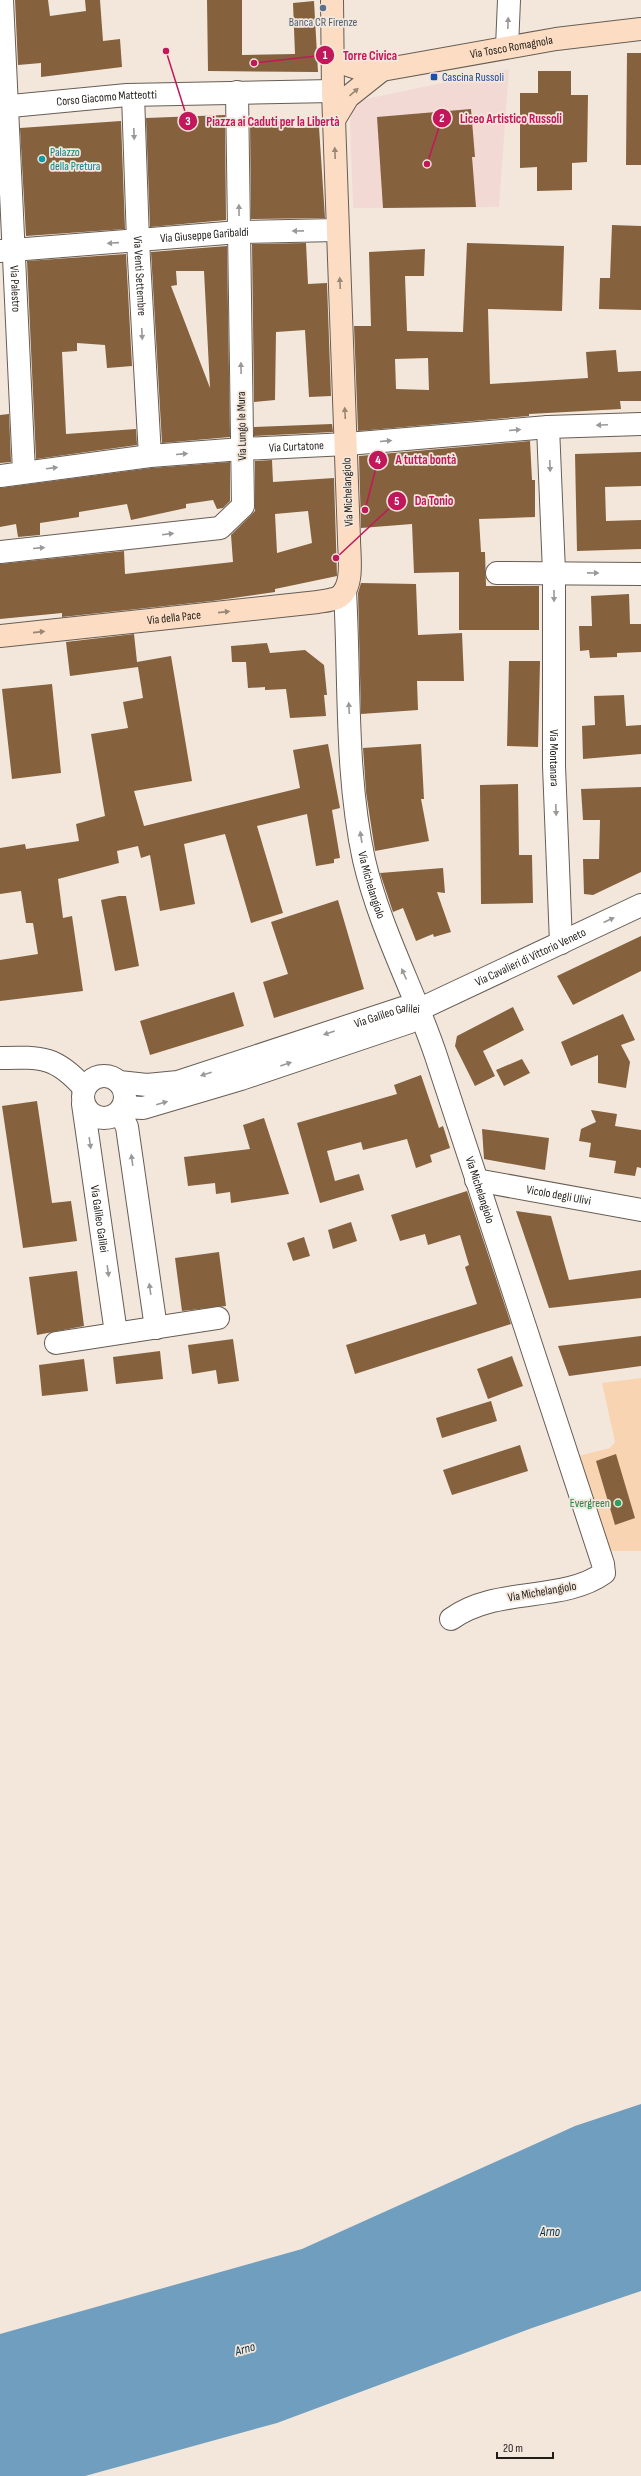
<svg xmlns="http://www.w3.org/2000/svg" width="641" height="2476" font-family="'Sofia Sans Condensed',sans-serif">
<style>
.education{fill:#f3d9d4}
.green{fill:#f8d4b3}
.water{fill:#6f9ebe}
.building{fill:#85613d;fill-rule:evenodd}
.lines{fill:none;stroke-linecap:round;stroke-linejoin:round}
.street-casing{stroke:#675d54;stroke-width:24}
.secondary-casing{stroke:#675d54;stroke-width:24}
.street{stroke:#fff;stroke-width:22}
.secondary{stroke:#fcddc3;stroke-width:22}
.oneway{fill:#9b9998}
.oneway2{fill:#998776}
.service-dot{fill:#5c6f8a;stroke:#f3e7dc;stroke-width:1.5}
.transit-dot{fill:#1a4fb4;stroke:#f3e7dc;stroke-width:1.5}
.culture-dot{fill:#0f9aa8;stroke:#f3e7dc;stroke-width:1.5}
.leisure-dot{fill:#2e9e5b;stroke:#f3e7dc;stroke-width:1.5}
.labels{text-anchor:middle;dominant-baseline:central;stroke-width:3.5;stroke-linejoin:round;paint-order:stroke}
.service-label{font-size:12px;fill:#4e5e75;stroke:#f3e7dc}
.street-label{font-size:12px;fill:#211d19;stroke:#f3e7dc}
.transit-label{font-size:12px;fill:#164399;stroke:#f3e7dc;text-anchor:start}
.culture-label{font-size:12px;fill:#0d838f;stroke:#f3e7dc;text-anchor:start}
.leisure-label{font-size:12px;fill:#27864d;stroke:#f3e7dc;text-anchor:end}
.water-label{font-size:13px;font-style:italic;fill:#062f46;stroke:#f3e7dc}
.leader{fill:none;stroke:#c2185b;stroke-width:1.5}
.callout-dot{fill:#c2185b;stroke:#f3e7dc;stroke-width:1.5}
.mark-label{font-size:12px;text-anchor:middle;font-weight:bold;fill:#fff}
.callout-label{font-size:13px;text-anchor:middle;font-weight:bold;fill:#c2185b;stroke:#f3e7dc;stroke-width:3.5;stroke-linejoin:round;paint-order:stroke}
</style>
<rect width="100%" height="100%" fill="#f3e7dc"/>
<path class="education" d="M509,69L499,207L353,208L350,121L353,107L361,100Z"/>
<path class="green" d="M641,1378V1551H610L578,1456L610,1448L615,1442L602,1383Z"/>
<path class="water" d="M641,2104V2291L532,2328L277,2423L85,2476H0V2334L302,2249L575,2126Z"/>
<path class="building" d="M15,0H48L50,16L86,11L85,0H100L103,41L120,39L122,67L41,77V63L18,65Z
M207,0H242V55L295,54L293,3L314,1L318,72L208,71Z
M627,53H641V165H626Z
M538,71H571V95H588L587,162L572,163V190L537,191V167L520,168V93H538Z
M471,109L475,157H472L476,207L383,208L377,117Z
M225,115L226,220L150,227L146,118Z
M121,121L125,229L26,236L20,128Z
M250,121H293L294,128L319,127L325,218L251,219Z
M612,225L641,226V310L599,309L600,278H610Z
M306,243L308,284L327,283L331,396L309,397L305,330L276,332L275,400L254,402L252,244Z
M467,243L564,246L562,311L488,309L490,384L588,378L586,352L616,350L618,372L641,371V401H620L621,409L529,414V416L358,431L354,326H371L369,252L425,249L424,276H405L407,331L463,332ZM428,358L429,390L396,389L395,359Z
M227,246L230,437L162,443L151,252ZM176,271H204L210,388L171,286L177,285Z
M126,254L132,366L107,368L105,345L77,343V351L62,352L66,434L136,429L137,445L36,459L27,261Z
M9,414L11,462L0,463V415Z
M332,424L333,432L254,436V427Z
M530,441L532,480H535V517L479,519L481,552H485L486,586H539V630H459V572L414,573L412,524L361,528L359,456Z
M641,452V486L605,487L606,521L641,520V549L577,551L575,454Z
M272,460L273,482L334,478L337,576L275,589V592L212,601L62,617V613L0,619V564L124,551L125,574L233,562L231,535L255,511V461ZM308,511L312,543L277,553L275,514Z
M230,462V501L223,508L217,509L213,500L186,504V508L131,520L127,504L79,512V517L40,523V535L18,537L16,524L0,527V488L151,468Z
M361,583L416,584L418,635L462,633L464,681H417L418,710L361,714L358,593Z
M629,594L630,624H641V652L617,653V657L590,658L589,650L580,651L579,626H592L591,596Z
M134,634L137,662L171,656L192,781L134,791L144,826L300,788L293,750L328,744L340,808L332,810L340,858L334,859V863L316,866L307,814L257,826L283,913L251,923L225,834L184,844L195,904L160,911L150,855L141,858L138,846L117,851L119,863L58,879L63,918L72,916L83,991L0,1001V960L38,954L33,923H26L21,891L0,894V848L25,844L26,849L79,841L76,824L105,816L91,734L128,728L123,702L143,698L138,667L70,676L66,642Z
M267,643L270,653L305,650L324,665L327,695H324L326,716L290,718L286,689L265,690V687L248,688L246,662H232L231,646Z
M509,661H540L538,747L507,746Z
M52,684L61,773L12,779L2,689Z
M624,695L626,726L641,725V754L583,759L582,726L595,725L594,696Z
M421,744L424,799H421L429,841L375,851L366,792L363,748Z
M518,784L519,855H532L533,903L481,904L480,785Z
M641,787V872L593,895L584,894L583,859H599L600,820H583L581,789Z
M443,868L445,893L437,892L451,932L434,937L433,934L416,941L403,908L393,912L380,873Z
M119,896H126L139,966L115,971L101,900Z
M338,900L364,989L274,1018L263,982L288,974L271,922Z
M641,936V971L573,1005L557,976Z
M234,992L244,1026L150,1055L140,1021Z
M513,1007L524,1030L483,1051L495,1076L475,1086L455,1046L457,1036Z
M623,1014L635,1040L621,1045L630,1062L626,1088L598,1083V1055L571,1066L561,1042Z
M522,1059L530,1073L504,1086L496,1070Z
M421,1075L439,1128L443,1126L450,1148L430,1155L432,1162L416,1168L407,1139L363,1150L361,1142L327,1151L335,1181L359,1174L364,1190L320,1203L297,1123L397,1094L394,1085Z
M37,1101L52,1203L71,1201L77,1241L23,1248L2,1106Z
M591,1110L617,1114L615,1126L641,1130V1168L637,1167L635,1176L614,1173L616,1161L589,1157L591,1143L579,1141L581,1129L596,1122Z
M264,1118L289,1194L231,1203L230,1192L216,1194L215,1183L188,1186L184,1157L250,1149L243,1125Z
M482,1129L549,1138L545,1170L484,1159Z
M467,1191L511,1324L355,1374L346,1345L477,1304L465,1267L469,1265L460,1235L428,1245L425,1234L400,1241L391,1215Z
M516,1211L551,1216L569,1280L641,1270V1298L549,1308Z
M351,1222L357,1241L333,1249L328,1230Z
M304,1237L310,1256L293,1261L287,1243Z
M219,1252L226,1306L182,1311L175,1258Z
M77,1271L84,1326L37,1335L29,1277Z
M641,1336V1366L569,1376L558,1346Z
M233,1339L239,1381L218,1384L216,1370L192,1374L188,1345Z
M160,1351L163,1379L116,1384L113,1357Z
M512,1356L523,1386L488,1399L477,1369Z
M84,1359L88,1391L42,1396L39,1365Z
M491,1401L497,1421L442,1438L436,1418Z
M520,1445L528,1471L452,1495L443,1470Z
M616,1454L635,1518L615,1525L596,1461Z"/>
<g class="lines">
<g class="street-casing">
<g id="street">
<path id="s1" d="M2,0L24,472"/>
<path d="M507,47L509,0"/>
<path id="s2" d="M133,95L138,241L150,456"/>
<path id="s3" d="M0,107L127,95L333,91"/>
<path id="s4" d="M0,251L239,232L337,230"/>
<path id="s5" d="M548,427L554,572V766L561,943"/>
<path id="s6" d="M0,476L150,456L242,449L347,444L548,427L641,424"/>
<path d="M0,552L220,528L243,506L237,92"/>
<path d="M497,573L641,574"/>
<path id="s7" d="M345,591C350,680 345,773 364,860C380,929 414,990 436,1056C492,1225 547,1395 603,1564L604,1573C562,1603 496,1586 451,1619"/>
<path d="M0,1058C41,1057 56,1056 84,1088"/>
<circle cx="104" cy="1097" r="21"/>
<path id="s8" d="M119,1082L147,1085L178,1082L403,1008L420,1009"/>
<path id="s9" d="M83,1104L116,1333"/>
<path id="s10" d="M124,1107L143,1108L241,1079L410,1022L420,1009L641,905"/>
<path d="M120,1112L127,1127L156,1328"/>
<path id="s11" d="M476,1180L641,1210"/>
<path d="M56,1343L218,1318"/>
</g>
</g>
<g class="secondary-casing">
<g id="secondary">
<path id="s12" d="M333,60L363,70H382L556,39L641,29"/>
<path d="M334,120L348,97L382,70"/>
<path id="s13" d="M0,636L318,602C324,601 332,600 337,598C355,589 349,556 349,539L333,91L332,0"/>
</g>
</g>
<use href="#street" class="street"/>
<use href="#secondary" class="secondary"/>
</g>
<defs><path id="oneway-solid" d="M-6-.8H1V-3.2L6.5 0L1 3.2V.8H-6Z"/></defs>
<g class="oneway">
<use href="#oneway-solid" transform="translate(508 23) rotate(-88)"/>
<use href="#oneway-solid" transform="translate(134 134) rotate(88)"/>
<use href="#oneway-solid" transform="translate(239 210) rotate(-91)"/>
<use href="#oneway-solid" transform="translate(298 231) rotate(179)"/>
<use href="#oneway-solid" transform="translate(113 243) rotate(176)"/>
<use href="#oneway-solid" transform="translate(142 334) rotate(87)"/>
<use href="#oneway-solid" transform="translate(241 368) rotate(-91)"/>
<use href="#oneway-solid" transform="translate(602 425) rotate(178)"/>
<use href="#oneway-solid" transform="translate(515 430) rotate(-5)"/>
<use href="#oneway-solid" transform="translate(386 441) rotate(-5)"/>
<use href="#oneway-solid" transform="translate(182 454) rotate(-5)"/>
<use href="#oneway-solid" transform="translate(550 466) rotate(88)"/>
<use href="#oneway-solid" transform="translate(52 468) rotate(-7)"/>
<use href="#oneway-solid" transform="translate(168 534) rotate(-7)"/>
<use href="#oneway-solid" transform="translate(39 548) rotate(-5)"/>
<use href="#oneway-solid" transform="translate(593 573) rotate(1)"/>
<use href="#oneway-solid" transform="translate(554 596) rotate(90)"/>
<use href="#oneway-solid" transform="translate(349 708) rotate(-93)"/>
<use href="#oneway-solid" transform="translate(556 810) rotate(88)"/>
<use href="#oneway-solid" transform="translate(361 837) rotate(-99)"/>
<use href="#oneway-solid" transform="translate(609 920) rotate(-25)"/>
<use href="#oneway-solid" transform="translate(404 974) rotate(-114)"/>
<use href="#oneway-solid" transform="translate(329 1033) rotate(161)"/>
<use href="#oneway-solid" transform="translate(286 1064) rotate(-19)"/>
<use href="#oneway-solid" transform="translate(206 1074) rotate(162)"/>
<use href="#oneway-solid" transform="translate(162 1103) rotate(-16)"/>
<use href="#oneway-solid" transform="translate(90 1143) rotate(82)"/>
<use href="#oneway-solid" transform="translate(132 1160) rotate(-98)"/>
<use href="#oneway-solid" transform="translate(108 1271) rotate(82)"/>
<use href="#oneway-solid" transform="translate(150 1289) rotate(-98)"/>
</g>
<g class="oneway2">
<use href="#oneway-solid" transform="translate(354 92) rotate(-41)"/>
<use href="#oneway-solid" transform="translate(335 153) rotate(-92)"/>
<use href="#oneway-solid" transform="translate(340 283) rotate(-93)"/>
<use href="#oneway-solid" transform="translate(345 413) rotate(-93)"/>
<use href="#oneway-solid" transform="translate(224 612) rotate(-6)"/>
<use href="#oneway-solid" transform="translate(39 632) rotate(-6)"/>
</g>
<circle class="service-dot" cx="323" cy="8" r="4"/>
<rect class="transit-dot" x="430" y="73" width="8" height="8" rx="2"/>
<circle class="culture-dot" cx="42" cy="159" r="4"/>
<circle class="leisure-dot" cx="618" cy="1503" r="4"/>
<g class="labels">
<g class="service-label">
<text x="323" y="22">Banca CR Firenze</text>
</g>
<g class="street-label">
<text stroke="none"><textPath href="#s12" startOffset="182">Via Tosco Romagnola</textPath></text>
<text stroke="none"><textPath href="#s3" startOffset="107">Corso Giacomo Matteotti</textPath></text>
<text stroke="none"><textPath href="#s4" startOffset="205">Via Giuseppe Garibaldi</textPath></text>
<text stroke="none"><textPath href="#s2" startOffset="181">Via Venti Settembre</textPath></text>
<text stroke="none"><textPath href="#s1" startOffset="289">Via Palestro</textPath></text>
<text transform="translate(242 426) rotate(-91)">Via Lungo le Mura</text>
<text stroke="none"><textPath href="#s6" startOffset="298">Via Curtatone</textPath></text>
<text transform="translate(348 492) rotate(-92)">Via Michelangiolo</text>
<text stroke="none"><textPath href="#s13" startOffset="175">Via della Pace</textPath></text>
<text stroke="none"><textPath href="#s5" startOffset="331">Via Montanara</textPath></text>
<text stroke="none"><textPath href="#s7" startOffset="296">Via Michelangiolo</textPath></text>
<text stroke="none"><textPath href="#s10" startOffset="438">Via Cavalieri di Vittorio Veneto</textPath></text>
<text stroke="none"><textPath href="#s8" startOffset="279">Via Galileo Galilei</textPath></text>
<text stroke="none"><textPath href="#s7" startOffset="620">Via Michelangiolo</textPath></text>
<text stroke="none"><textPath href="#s11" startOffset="84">Vicolo degli Ulivi</textPath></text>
<text stroke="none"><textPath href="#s9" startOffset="116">Via Galileo Galilei</textPath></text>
<text transform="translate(542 1592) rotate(-10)">Via Michelangiolo</text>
</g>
<g class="transit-label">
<text x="442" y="77">Cascina Russoli</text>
</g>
<g class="culture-label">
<text x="50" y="152">Palazzo<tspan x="50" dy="14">della Pretura</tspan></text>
</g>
<g class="leisure-label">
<text x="610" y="1503">Evergreen</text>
</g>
<g class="water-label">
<text x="550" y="2232">Arno</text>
<text transform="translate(245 2349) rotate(-16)">Arno</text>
</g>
</g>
<path class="leader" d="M254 63L325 55M427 164L442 118M166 51L188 121M365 510L378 460M336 558L397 501"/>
<g class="callout-dot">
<circle cx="254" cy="63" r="4"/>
<circle cx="427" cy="164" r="4"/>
<circle cx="166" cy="51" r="4"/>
<circle cx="365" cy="510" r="4"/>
<circle cx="336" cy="558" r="4"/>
<circle cx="325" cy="55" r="10"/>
<circle cx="442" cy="118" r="10"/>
<circle cx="188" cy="121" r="10"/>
<circle cx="378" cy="460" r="10"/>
<circle cx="397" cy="501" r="10"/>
</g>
<g class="mark-label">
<text x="325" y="59">1</text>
<text x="442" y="122">2</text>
<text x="188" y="125">3</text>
<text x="378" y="464">4</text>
<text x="397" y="505">5</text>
</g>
<g class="callout-label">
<text x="370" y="60">Torre Civica</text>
<text x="511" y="123">Liceo Artistico Russoli</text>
<text x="273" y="126">Piazza ai Caduti per la Libertà</text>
<text x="426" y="464">A tutta bontà</text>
<text x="434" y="505">Da Tonio</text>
</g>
<path d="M497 2452v6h56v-6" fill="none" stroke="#211d19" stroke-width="2"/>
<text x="503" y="2452" font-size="12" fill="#211d19" stroke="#f3e7dc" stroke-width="3" paint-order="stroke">20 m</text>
</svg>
